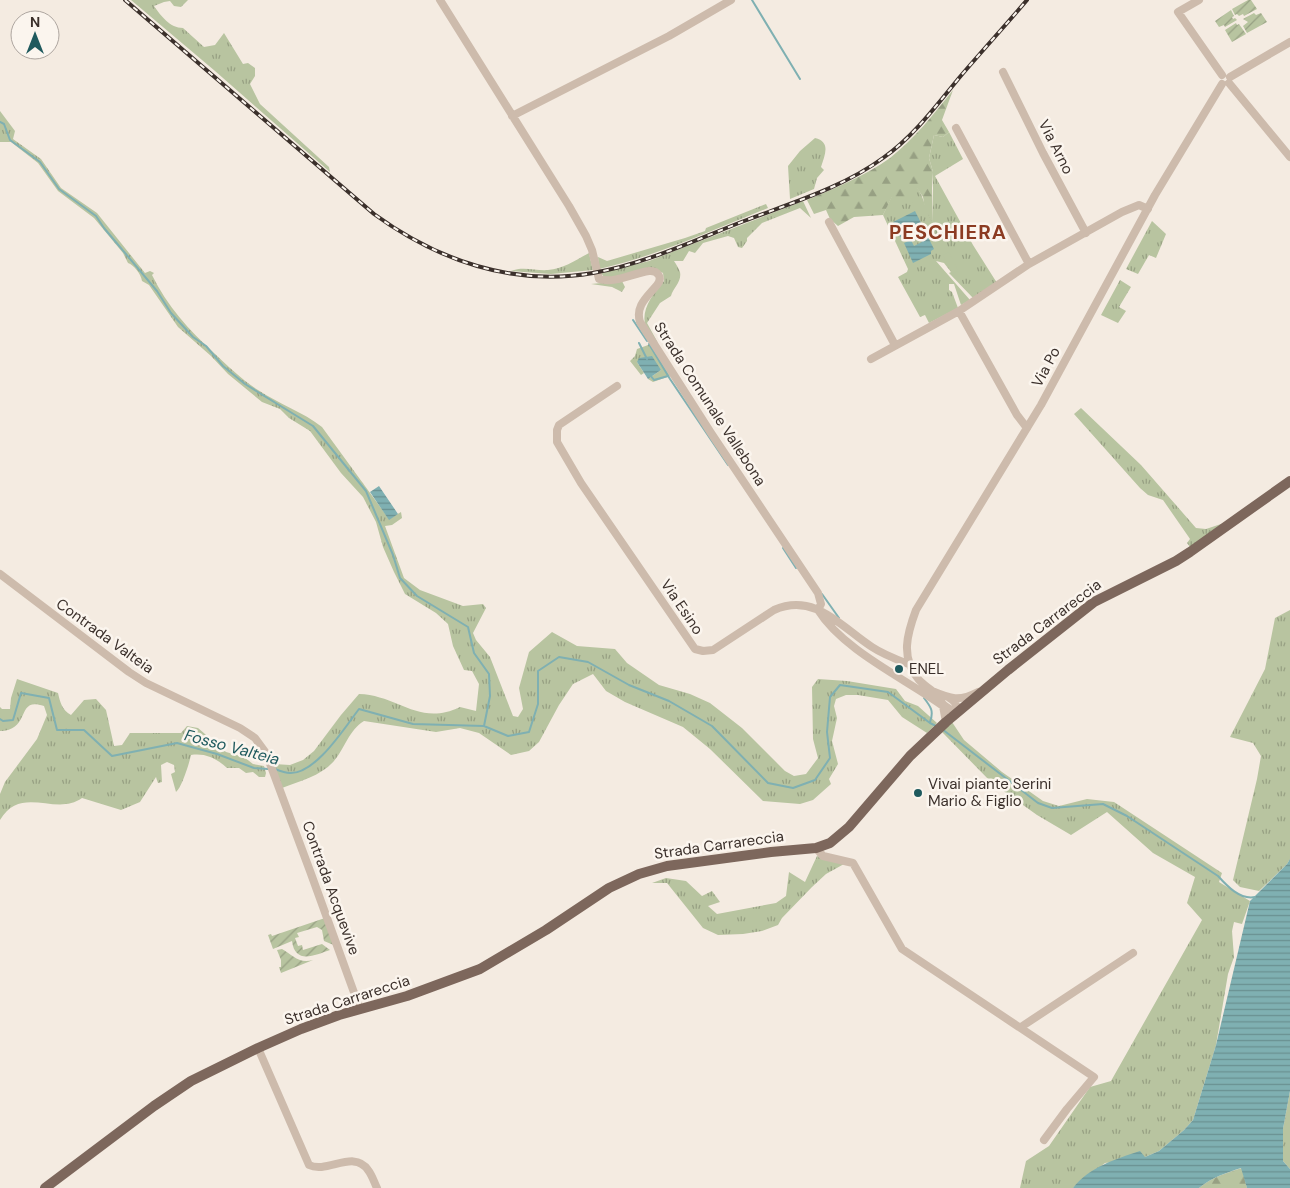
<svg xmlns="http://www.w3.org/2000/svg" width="1290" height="1188" font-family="'DM Sans',sans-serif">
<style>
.grass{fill:url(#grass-tufts)}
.forest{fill:url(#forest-firs)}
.garden{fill:url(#garden-furrows)}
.pitch{fill:#b8c4a0}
.water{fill:url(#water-rules)}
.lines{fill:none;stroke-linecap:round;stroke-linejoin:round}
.stream{stroke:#7fb0b2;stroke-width:2}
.minor{stroke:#cdbbac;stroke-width:8}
.major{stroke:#7d675c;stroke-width:10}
.rail-casing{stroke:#3b302b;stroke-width:4}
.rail{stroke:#fbf5ee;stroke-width:2;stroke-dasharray:5.5;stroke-linecap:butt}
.poi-dot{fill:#1f5a5e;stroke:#fbf5ee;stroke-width:2}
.labels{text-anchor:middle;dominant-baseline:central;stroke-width:5;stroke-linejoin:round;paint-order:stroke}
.street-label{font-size:15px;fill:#3b302b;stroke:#fbf5ee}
.poi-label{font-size:15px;fill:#3b302b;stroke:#fbf5ee;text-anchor:start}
.water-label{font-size:16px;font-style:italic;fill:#1f5a5e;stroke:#fbf5ee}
.district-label{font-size:20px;font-weight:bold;letter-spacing:1px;fill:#8c3b22;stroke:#fbf5ee}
</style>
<defs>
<pattern id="grass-tufts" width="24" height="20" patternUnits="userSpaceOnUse" patternTransform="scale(1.25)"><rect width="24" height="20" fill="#b8c4a0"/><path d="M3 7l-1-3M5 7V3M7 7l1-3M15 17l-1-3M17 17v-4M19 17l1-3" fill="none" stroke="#97a083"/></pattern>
<pattern id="forest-firs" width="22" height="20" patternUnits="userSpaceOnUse" patternTransform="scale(1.25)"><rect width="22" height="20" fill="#b8c4a0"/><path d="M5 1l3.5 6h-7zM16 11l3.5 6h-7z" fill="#97a083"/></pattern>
<pattern id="garden-furrows" width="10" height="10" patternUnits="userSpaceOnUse" patternTransform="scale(1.25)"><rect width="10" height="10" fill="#b8c4a0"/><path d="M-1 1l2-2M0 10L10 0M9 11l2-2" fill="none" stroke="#97a083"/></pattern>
<pattern id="water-rules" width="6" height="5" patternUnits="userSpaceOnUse" patternTransform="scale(1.25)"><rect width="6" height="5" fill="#7fb0b2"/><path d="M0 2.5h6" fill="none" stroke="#699091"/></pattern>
</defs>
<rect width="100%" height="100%" fill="#f4ebe1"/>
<path class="grass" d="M131,0H188L181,7L174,6L170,1L164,2L154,6C161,16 170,28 183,28L204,47L215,45L224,33L243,64L248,63L255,68V76L250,84L260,104L329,167L330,172L215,71Z
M0,111L15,131L13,139L41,159L61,188L97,213L145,273L150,271L154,273L152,275C167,306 189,330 214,353C228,366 242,380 258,390C279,404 303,412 322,427L389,519L401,512L402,518L392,525L385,526L404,578L420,590L463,606L483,604L486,608L473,633L476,640L490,657L513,716L518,717L523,709L519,688L529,652L552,632L577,646L615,649L627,663L659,685L690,694L710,703L742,728L785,771L794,776L806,774L818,758L813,739L812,687L818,679L847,681L896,689L905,701L918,706L937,723L927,733L902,717L888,700L858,695H846L836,699L834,706L837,718L832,741L838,764L829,779L831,784L813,800L800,804L763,801L710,749L683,727L625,702L606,691L593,674L573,684L559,705L539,742L529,751L511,755L479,733L460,728L436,732L364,721C349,730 345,748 334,761C321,776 300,781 282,788L274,764L290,765L303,760L314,751L341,715L359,694C398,695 419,727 460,707L476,711L479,684L472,671L464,670L453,646L448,624L436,613L405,594L394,572L383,547L376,522L363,497L341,473L310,431L289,418L280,409L262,402L228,374L211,356L178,327L149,285L142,281C141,274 134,265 128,263L123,253L94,218L58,191L38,163L11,142H0Z
M949,132L963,159L935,176L973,245L997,283L973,298L949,273L951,272L944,263L936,261L970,300L961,305L954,284H949V290L952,292L958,308L929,323L925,315L920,317L898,277L907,272L908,269L883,215L892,196L917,187C925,199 925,211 933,222V172L929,158L934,135L943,137Z
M815,138C831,142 825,154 821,167L824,170L817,178L814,189L790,199L788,166L800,151Z
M803,201L811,218L800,208L762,223L747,238V241L742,248L738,247L734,238L728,236L703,243L695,253L689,251L683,261H674C676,264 679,269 680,272C682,282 673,288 671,296L660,303L647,323L658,343C633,323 647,300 664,281L663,273L652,268L612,278L604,277L601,273L649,261Z
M766,204L768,208C713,230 657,256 599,269L598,257L607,261L685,238L705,231L706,228Z
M1152,221L1166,234L1156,258L1149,255L1138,274L1126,269Z
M589,253L593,270L551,274L511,271C523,266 536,271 548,270C563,269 576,260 589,253Z
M1120,280L1131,287L1119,307L1126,311L1118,323L1101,315Z
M622,281L625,287L622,292L612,287L591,284Z
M651,344L670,376L653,382L648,379L661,370L637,362L644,373L641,375L630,361L635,356L637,349Z
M1081,408L1141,465L1196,528L1206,529L1224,523L1191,548L1187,543L1190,539L1188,536L1163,500L1148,495L1140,488L1074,414Z
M1290,610V859L1287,864L1259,891L1240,887L1233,880L1257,779L1261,756L1253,743L1230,737L1265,669L1275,618Z
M17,679L58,693C60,702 62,710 71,715L84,700L96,699L106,710L114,746L122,745L130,733H181L187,726L198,728L226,752L244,757L253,764L264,766L266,773L265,777H259L253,772L246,773L239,768H227C216,758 205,753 191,755C189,764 182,787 176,792L171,774L175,772L174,765L167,762L161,765L162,782L158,783L156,777L140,802L121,810L82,798C56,817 21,784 0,820V794L5,782L37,739L47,715L44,706C15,696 32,730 0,731V707L2,709H10L11,698Z
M952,722L964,740L1002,772L1043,801L1059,806L1087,799L1114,802L1222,873L1219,882L1250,901L1242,924L1234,922L1232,931L1234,957L1228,974L1216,1045L1193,1120L1184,1130L1159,1151L1145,1157L1105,1163L1073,1188H1020L1026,1161L1049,1146L1090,1087L1111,1081L1202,920L1187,903L1195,877L1153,853L1107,812L1071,835L1037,815L991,782L942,732Z
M817,856L844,864L826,874L812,887L782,918L778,925L762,931L743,934L718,935L703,928L667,883H652L666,878L686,881L702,896L712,891L720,902L708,906L717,914L776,903L786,896L789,872L805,882Z
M1290,1091V1169L1283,1161V1129Z"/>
<path class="forest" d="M953,90L942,120L949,132L943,137L934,135L929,158L933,172L932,188L933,223L925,209L923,197L917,188L912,203H902L892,197L883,215L854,217L838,226L830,219L826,210L814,214L807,200C835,188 865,176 890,158C914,139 934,114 953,90Z
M1242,1168L1247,1188H1199C1212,1177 1226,1173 1242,1168Z"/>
<path class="garden" d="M1248,0H1251L1257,9L1244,16L1243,14L1239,16L1237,14L1235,15L1232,9Z
M1231,10L1234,16L1232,17L1233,19L1235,18L1237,20L1225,27L1224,25L1219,27L1215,21Z
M1254,13L1256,15L1261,13L1267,22L1247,33L1243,26L1248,22L1243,19Z
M1236,23L1237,25L1239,24L1246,34L1232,42L1225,30Z
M325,918L336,946L324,941L322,930L317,927L297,933L299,937L295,938L298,946L302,945L303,950L322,944L330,950C315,955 295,965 292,941L273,949L268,935L271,934L272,936Z
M282,949C293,955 298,964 313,960L281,973L279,967H281V960L277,950Z"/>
<path class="pitch" d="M949,252L958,271L952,274L943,255Z"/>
<path class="water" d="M915,211L934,249L931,251V254L913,263L904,243L911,240L914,246L922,242L919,233L916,229H910L907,233V237L904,238L900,237L893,222Z
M652,356L661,370L648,379L637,362L639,358Z
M379,486L398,514L389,520L370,492Z
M1290,859V1091L1283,1129V1161L1290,1169V1188H1247L1241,1168C1226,1173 1212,1177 1199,1188H1073C1089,1167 1116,1159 1140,1151L1145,1157L1159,1151L1184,1130L1193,1120L1216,1045L1250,901L1287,864Z"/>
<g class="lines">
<path class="stream" d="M752,0L800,79
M0,122L4,124L10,140L40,162L59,189L96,216L104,228L157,291L171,313L193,337L206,346L223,366L245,384L313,426L366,491L393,555L400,578L417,596L468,627L474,653L489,674L490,696L484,726L508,736L529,732L538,704V671L559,657L588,662L629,685L669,701L712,726L768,783L793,788L815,780L830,758L827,732L830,697L840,685L888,692L930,723L936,726
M633,320L647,341
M639,343L647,359
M649,344L670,379L728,465
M650,375L654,380L668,376
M783,548L796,568
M822,594L839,618
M924,698C931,707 934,711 930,722
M0,719L3,721L13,720L21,693L49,698L57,730H84L112,756L177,743L217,754L254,768L268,769
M942,729L1038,803L1052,808L1103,804L1127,816L1218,876C1227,886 1240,900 1255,897
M275,769C280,771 286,773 290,773C316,774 345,727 359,709L413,724L484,726"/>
<path class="minor" d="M440,0L569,206L586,236L592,250L599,279C615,284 633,273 649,271C658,270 663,278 657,285C647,297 635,306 640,322L711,433L818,593L821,604L818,610
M1199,0L1178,12L1222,75
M1003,72L1043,153L1086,233
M1230,77L1290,42
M1229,83L1290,157
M512,116L669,36L731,0
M956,128L1029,264
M829,222L895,345
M959,311L1017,415L1027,428
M871,359L959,311L1029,264L1122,212L1139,205L1148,209
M617,386L559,425L557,430V442L581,483L695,649L703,651L713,650L774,610C815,592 841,627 872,647C884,655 898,660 911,665
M0,574L129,672L146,683L240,728L255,738L266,753L310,871L360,1009
M818,610C843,650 904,678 943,706L946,722
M932,691C951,699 959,702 978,692
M948,697C954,701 958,704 957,712C944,709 940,700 931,690C927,687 923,684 919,680C900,658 907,634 916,610L1041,405L1155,195L1222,84
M816,848L823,856L853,863L902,949L1094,1077L1067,1109L1044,1140
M1021,1027L1133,953
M258,1048L309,1165C327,1174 354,1149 368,1170C372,1175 374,1182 377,1188"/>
<path class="major" d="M45,1188L154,1106L191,1081L258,1048L301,1029L339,1015L407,996L480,969L546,930L609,888L639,874L667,866L771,852L816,848L830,843L849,827L910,756L946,722L1008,670L1094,602L1176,561L1190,552L1290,481"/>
<g class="rail-casing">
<path id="rail" d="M125,0L374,214C437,260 513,287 593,273C645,264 695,240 744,221C791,203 842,188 883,158C913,137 936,106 959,78C981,52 1005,26 1027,0"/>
</g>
<use href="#rail" class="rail"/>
</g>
<g class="poi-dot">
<circle cx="899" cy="669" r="5"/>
<circle cx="918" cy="793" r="5"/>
</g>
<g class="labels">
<g class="street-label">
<text transform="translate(1056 147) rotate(63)">Via Arno</text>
<text transform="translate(1046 367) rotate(-62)">Via Po</text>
<text transform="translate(710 404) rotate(57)">Strada Comunale Vallebona</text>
<text transform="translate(682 607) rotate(56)">Via Esino</text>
<text transform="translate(1047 622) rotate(-37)">Strada Carrareccia</text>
<text transform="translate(105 636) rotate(36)">Contrada Valteia</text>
<text transform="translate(719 845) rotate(-8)">Strada Carrareccia</text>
<text transform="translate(331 888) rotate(70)">Contrada Acquevive</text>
<text transform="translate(347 1000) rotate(-18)">Strada Carrareccia</text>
</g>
<g class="poi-label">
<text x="909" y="669">ENEL</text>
<text x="928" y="784">Vivai piante Serini<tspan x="928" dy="17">Mario &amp; Figlio</tspan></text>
</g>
<g class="water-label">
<text transform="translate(232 747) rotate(15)">Fosso Valteia</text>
</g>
<g class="district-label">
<text x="948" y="232">PESCHIERA</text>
</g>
</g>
<g transform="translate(35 35)"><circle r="24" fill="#fbf5ee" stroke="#aea6a0"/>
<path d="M0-4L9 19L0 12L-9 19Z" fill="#1f5a5e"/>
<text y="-8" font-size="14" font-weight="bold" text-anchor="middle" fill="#3b302b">N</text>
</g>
</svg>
